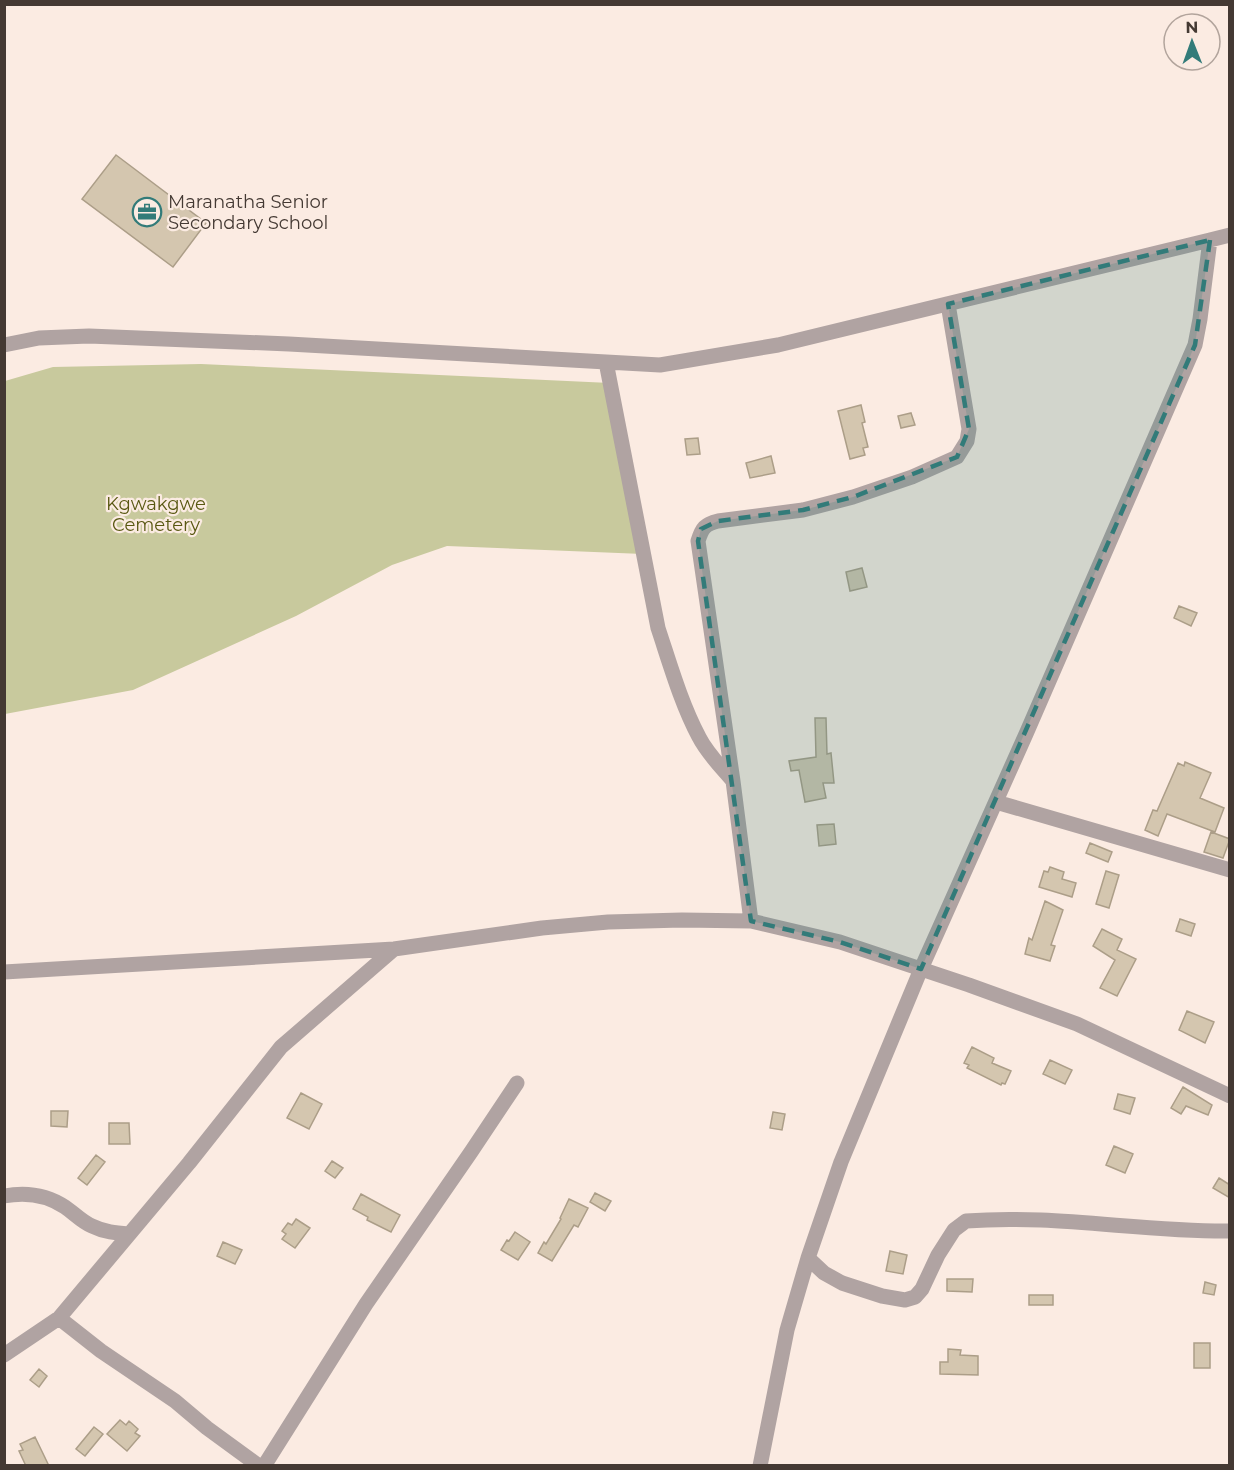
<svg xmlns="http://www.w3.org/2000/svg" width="1234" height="1470" font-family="Montserrat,sans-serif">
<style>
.green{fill:#c8c99d}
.building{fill:#d4c6af;stroke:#ac9e88;stroke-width:1.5}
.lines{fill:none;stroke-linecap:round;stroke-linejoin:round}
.minor{stroke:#b0a3a2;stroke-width:15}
.marked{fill:#327b79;fill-opacity:0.2;stroke:#327b79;stroke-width:4.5;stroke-dasharray:12 8;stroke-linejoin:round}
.labels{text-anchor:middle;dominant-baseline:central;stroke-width:4.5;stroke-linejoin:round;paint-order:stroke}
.poi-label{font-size:18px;fill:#443933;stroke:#fbebe2;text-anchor:start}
.park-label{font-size:18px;fill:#595812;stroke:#fbebe2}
</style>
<rect width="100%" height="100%" fill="#fbebe2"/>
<path class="green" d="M201,364L610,383L643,554L447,546L392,565L296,616L133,690L5,714V381L53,367Z"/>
<path class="building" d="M116,155L206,223L173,267L82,199Z
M861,405L865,422L862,423L868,447L863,448L865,455L850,459L838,411Z
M911,413L915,425L901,428L898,416Z
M698,438L700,454L687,455L685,439Z
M771,456L775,473L750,478L746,463Z
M862,568L867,587L850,591L846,572Z
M1179,606L1197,613L1191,626L1174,618Z
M815,718H826L827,754L831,753L834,783H823L826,798L805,802L799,770L791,771L789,761L816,757Z
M1185,762L1211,773L1200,798L1224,808L1215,832L1167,814L1158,836L1145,830L1153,810L1157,811L1178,763L1184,766Z
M834,824L836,844L819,846L817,825Z
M1211,832L1230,839L1223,858L1204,852Z
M1090,843L1112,852L1108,862L1086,853Z
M1050,867L1064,872L1062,879L1076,883L1072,897L1039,887L1044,871L1048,872Z
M1106,871L1119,875L1109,908L1096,904Z
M1045,901L1063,910L1051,945L1055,946L1050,961L1025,954L1029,938L1032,940Z
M1180,919L1195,924L1191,936L1176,931Z
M1102,929L1122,939L1117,950L1136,959L1117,996L1100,988L1115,960L1093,946Z
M1187,1011L1214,1022L1205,1043L1179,1030Z
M972,1047L994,1058L992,1063L1011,1071L1005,1084L1002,1083L1001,1085L967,1068L969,1065L964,1063Z
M1050,1060L1072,1070L1065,1084L1043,1074Z
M1183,1087L1212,1105L1208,1115L1186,1106L1181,1114L1171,1108Z
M301,1093L322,1104L309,1129L287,1118Z
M1118,1094L1135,1098L1130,1114L1114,1109Z
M51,1111H68L67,1127L51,1126Z
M773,1112L785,1114L782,1130L770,1128Z
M109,1123H129L130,1144H109Z
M1114,1146L1133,1154L1125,1173L1106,1165Z
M96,1155L105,1162L87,1185L78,1178Z
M332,1161L343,1168L335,1178L325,1171Z
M1219,1178L1230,1185V1198L1213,1188Z
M595,1193L611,1201L605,1211L590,1202Z
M361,1194L400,1215L391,1232L367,1220L368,1217L353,1209Z
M569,1199L588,1208L578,1227L574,1225L552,1261L538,1253L544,1242L546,1244L561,1219L560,1218Z
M296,1219L310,1228L295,1248L282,1239L286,1234L282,1231L288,1223L292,1225Z
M515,1232L530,1242L518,1260L501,1250L507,1240L509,1241Z
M223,1242L242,1250L235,1264L217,1256Z
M890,1251L907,1255L903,1274L886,1271Z
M947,1279H973L972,1292L947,1291Z
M1205,1282L1216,1285L1214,1295L1203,1293Z
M1029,1295H1053V1305H1029Z
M1194,1343H1210V1368H1194Z
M948,1349L961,1350L960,1355L978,1356V1375L940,1374V1362H948Z
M39,1369L47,1376L39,1387L30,1380Z
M120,1420L126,1425L129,1421L138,1429L135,1433L140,1436L127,1451L107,1434Z
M94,1427L103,1434L85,1456L76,1449Z
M35,1437L49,1466H26L19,1451L23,1450L20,1444Z"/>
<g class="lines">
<path class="minor" d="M948,304L969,429L967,441L957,457L912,477L853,497L803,510L718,521C705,524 702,528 698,541L733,781L751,921L840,942L969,985L1077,1024L1230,1096
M4,345L39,338L89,336L289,344L660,365L778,345L1210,240
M606,362L658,628C670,664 681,703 699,737C707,753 721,767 733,781
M996,802L1230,870
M4,972L394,949L542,928L608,922L682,920L751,921
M4,1196C25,1192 47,1195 65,1207C74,1213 82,1222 92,1226C104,1232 116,1233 129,1234
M808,1258L824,1273L842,1283L882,1296L905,1300L915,1297L922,1289L938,1255L954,1230L966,1221C1054,1214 1142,1232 1230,1231
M59,1318L101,1351L175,1401L207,1428L259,1466
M4,1355L59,1318L189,1163L281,1047L394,949
M264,1466L366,1304L471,1152L517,1083
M760,1466L787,1330L808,1258L841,1162L921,969L1026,734L1195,345L1200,319L1210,240L1230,235"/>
</g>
<path class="marked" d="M1210,240L1195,345L921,969L840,942L751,921L698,541L701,529L718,521L803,510L853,497L957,457L969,429L948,304Z"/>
<defs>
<g id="office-ring" transform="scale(1.5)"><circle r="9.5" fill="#fbebe2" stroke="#327b79" stroke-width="1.5"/><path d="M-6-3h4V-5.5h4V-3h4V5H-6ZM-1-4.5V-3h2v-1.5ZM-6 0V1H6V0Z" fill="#327b79"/></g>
</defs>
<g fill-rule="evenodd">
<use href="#office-ring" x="147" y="212"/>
</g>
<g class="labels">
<g class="poi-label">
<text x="168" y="202">Maranatha Senior<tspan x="168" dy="21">Secondary School</tspan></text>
</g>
<g class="park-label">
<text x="156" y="504">Kgwakgwe<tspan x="156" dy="21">Cemetery</tspan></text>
</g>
</g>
<rect width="1234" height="1470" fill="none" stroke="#443933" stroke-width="12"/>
<g transform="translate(1192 42) rotate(359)"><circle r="28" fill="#fbebe2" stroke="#b2a49c" stroke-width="1.5"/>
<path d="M0-4.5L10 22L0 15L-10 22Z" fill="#327b79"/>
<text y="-9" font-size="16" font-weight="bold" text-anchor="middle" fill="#443933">N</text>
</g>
</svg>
